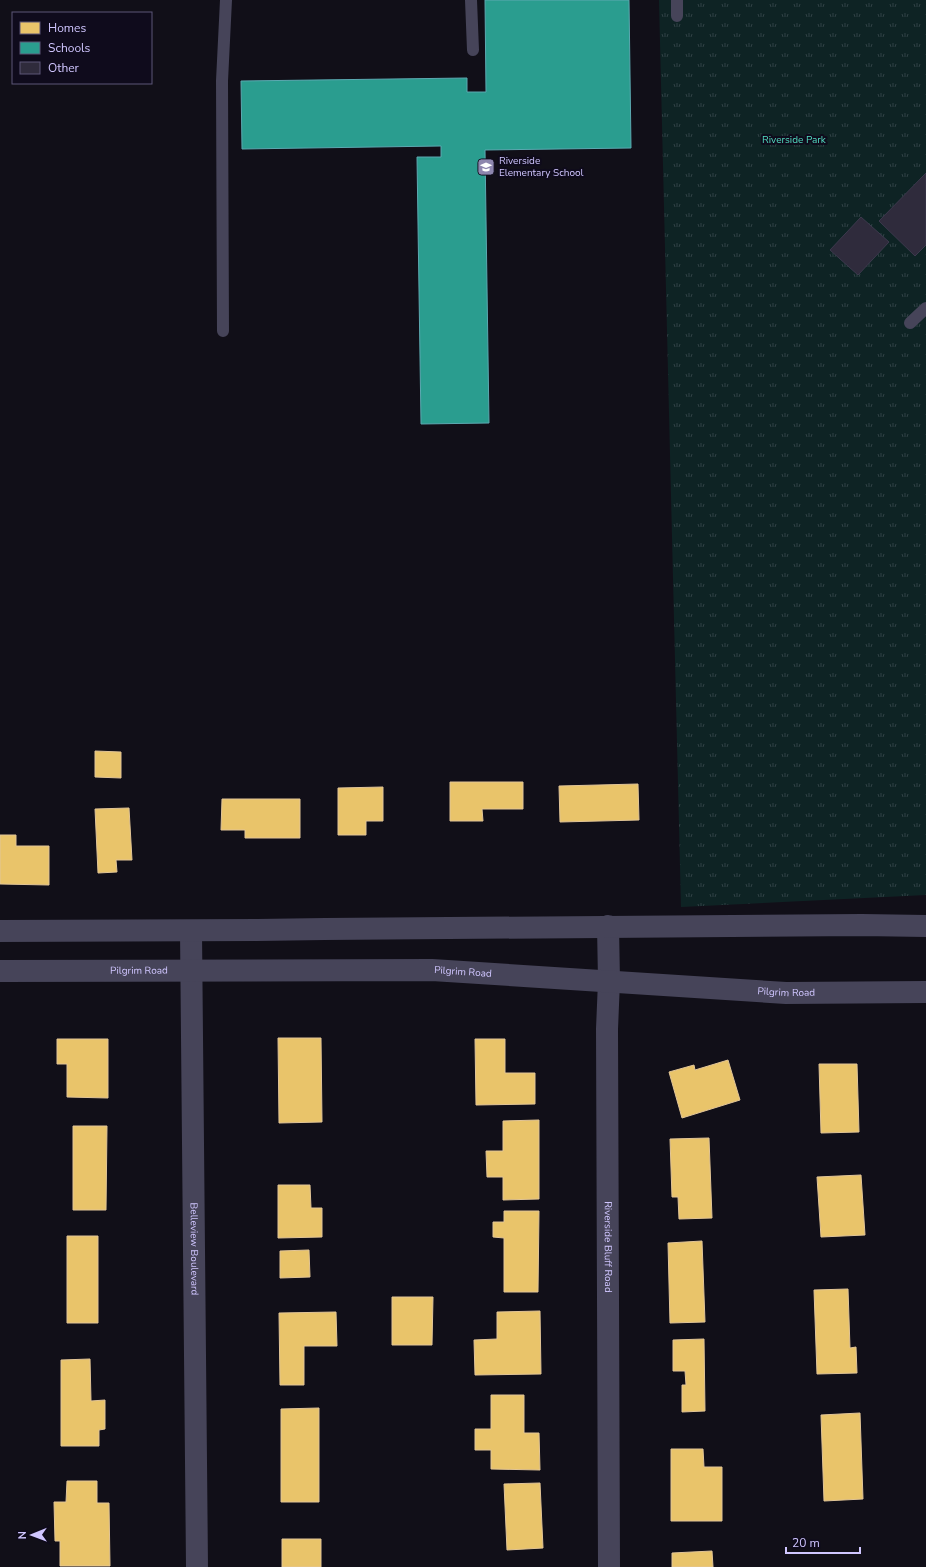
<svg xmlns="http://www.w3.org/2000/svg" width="926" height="1567" font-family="'Nunito Sans',sans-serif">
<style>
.park{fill:url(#park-tufts)}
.homes{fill:#e9c46a;stroke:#e2c597}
.schools{fill:#2a9d8f;stroke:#5ca9b1}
.building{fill:#2f2b3c;stroke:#3c394d}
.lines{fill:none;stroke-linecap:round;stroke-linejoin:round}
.service{stroke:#464459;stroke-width:12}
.minor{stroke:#464459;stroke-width:22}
.tertiary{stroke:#464459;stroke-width:22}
.labels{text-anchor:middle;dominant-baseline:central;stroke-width:4;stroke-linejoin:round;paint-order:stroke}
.park-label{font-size:10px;fill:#53dec2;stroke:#0f0b1c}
.poi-label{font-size:10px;fill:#d0c6ff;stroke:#0f0b1c;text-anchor:start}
.street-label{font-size:10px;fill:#d0c6ff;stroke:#0f0b1c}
</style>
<defs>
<pattern id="park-tufts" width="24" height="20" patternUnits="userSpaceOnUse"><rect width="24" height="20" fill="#0e2324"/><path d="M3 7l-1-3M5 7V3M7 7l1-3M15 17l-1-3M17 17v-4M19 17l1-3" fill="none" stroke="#304145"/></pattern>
</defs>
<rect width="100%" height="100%" fill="#110f18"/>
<path class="park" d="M659,0H926V895L681,907Z"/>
<path class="homes" d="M95,751L121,752V778L95,777Z
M450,782H523V809H482L483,821H450Z
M638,784L639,820L560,822L559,786Z
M383,787V821H366V835H338V788Z
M222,799H300V838H245V830H221Z
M129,808L132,860H116L117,872L98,873L95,809Z
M0,835H16V846H49V885L0,884Z
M278,1038H321L322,1122L279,1123Z
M57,1039H108V1098L67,1097V1064H57Z
M475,1039H505V1073H535V1104L476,1105Z
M728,1060L740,1100L682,1118L669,1072L694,1065L695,1070Z
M819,1064H857L859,1132L821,1133Z
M539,1120V1199L503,1200V1177H487L486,1151H503V1121Z
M73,1126H107L106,1210H73Z
M709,1138L712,1218L679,1219L678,1197H672L670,1139Z
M861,1175L865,1235L821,1237L817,1177Z
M278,1185H310L311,1208H322V1237L278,1238Z
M504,1211H539L538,1292H504V1238L493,1237V1222H504Z
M67,1236H98V1323H67Z
M702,1241L705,1322L670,1323L668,1243Z
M309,1250L310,1277L280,1278V1251Z
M848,1289L850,1348L856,1347L857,1373L817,1374L814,1290Z
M392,1297H433L432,1345H392Z
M540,1311L541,1374L475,1375L474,1340L497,1339V1312Z
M336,1312L337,1346H304V1385H280L279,1313Z
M704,1339L705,1411L682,1412V1385H686L685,1371H673V1340Z
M90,1359L91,1401L105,1400V1429L99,1430V1446H61V1360Z
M491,1395H524V1433H539L540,1470L491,1469V1450H475V1429H491Z
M319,1408V1502H281V1409Z
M860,1413L863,1499L824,1501L821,1415Z
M671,1449H703L704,1467H722V1521H671Z
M67,1481H97V1503H109L110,1566H60V1541H55L54,1502H66Z
M540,1483L543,1548L507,1550L504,1484Z
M282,1539H321V1567H282Z
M712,1551L713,1567H672V1553Z"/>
<path class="schools" d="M485,0H629L631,148L485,150L489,423L421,424L417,157H441V146L242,149L241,81L467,78V92H486Z"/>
<path class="building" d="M926,173V245L915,256L879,221Z
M861,217L889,242L858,275L830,250Z"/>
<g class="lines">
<path class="service" d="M471,0L473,50
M677,0V16
M910,323L926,308
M223,331L222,81L226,0"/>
<g class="minor">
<path id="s1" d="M608,926L609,981L607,1029L609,1567"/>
<path id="s2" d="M191,931L197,1567"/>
</g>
<g class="tertiary">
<path d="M0,931L257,930L325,929L862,925L926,926"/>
<path id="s3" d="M0,971L432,970L786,993L926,992"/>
</g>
</g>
<defs>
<g id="school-square" transform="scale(0.9)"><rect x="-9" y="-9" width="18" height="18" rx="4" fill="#8d86ae" stroke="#0f0b1c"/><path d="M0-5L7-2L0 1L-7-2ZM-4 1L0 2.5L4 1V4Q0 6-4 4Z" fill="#fff"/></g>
</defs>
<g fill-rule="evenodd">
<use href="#school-square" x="486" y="167"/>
</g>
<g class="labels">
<g class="park-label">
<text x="794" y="140">Riverside Park</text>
</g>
<g class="poi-label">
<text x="499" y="161">Riverside<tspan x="499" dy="12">Elementary School</tspan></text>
</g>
<g class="street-label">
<text stroke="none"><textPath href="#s3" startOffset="139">Pilgrim Road</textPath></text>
<text stroke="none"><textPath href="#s3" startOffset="463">Pilgrim Road</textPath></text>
<text stroke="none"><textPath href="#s3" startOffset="787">Pilgrim Road</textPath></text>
<text stroke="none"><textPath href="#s1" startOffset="321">Riverside Bluff Road</textPath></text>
<text stroke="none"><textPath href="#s2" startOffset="318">Belleview Boulevard</textPath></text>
</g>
</g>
<rect x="12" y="12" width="140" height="72" fill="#0f0b1c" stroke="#5c5677"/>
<rect x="20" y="22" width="20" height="12" fill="#e9c46a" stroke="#5c5677"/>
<text x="48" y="32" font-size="12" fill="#d0c6ff">Homes</text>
<rect x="20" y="42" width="20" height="12" fill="#2a9d8f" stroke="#5c5677"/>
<text x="48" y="52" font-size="12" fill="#d0c6ff">Schools</text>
<rect x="20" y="62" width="20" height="12" fill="#2f2b3c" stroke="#5c5677"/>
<text x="48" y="72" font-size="12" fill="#d0c6ff">Other</text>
<g transform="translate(32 1535) rotate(269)" stroke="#0f0b1c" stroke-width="3" paint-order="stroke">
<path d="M0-3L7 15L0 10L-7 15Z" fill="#d0c6ff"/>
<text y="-6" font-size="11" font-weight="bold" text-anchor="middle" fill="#d0c6ff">N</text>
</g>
<path d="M786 1547v6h74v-6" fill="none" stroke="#d0c6ff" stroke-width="2"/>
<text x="792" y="1547" font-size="12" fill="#d0c6ff" stroke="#0f0b1c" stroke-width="3" paint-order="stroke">20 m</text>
</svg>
